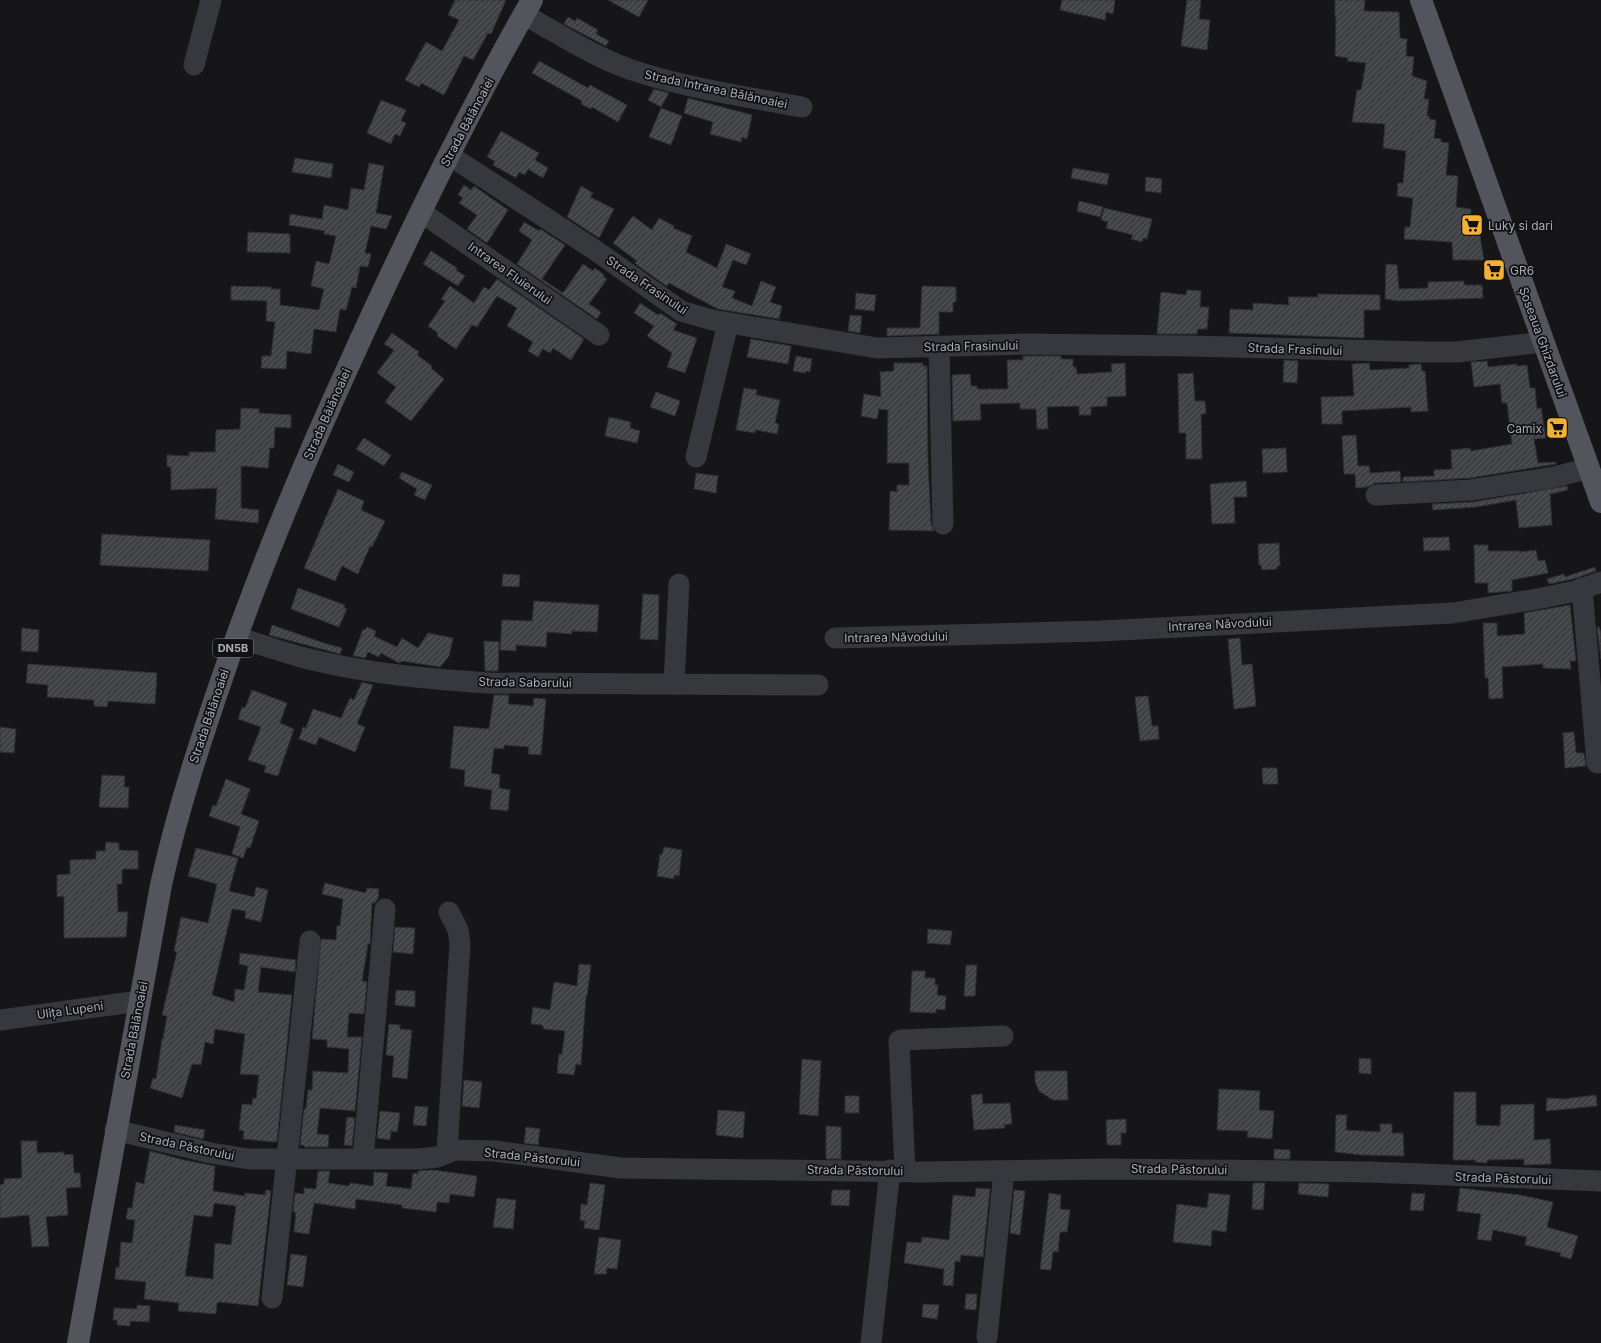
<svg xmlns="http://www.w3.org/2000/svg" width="1601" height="1343" font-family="Inter,sans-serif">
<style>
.building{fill:url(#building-hatch);stroke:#303034;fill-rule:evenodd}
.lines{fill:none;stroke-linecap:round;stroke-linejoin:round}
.minor{stroke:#37383d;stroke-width:21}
.major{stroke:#53555c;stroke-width:22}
.labels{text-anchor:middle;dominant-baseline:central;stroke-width:3.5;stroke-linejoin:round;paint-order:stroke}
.shield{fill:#111113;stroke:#7b7e86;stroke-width:1}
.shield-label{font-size:11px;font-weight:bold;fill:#a8adb8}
.street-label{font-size:12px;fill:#a8adb8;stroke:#111113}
.poi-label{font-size:12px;fill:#a8adb8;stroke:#111113;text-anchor:start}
</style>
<defs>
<pattern id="building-hatch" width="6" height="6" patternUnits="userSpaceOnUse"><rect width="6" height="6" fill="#404145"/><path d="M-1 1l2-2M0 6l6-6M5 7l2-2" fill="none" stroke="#595a5e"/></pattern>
</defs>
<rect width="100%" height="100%" fill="#161618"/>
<path class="building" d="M455,0H506L491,34L488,33L473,60L464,56L444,95L421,83L419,87L405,80L426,42L442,51L459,20L448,15Z
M608,0H648L639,17Z
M1062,0H1115L1113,14L1106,12L1105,20L1060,10Z
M1187,0H1201L1199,19L1210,20L1207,50L1181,46Z
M1335,0H1365L1364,11L1399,12L1400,38L1407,39L1406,56L1414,57L1412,76L1427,81L1424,99H1429L1427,116L1430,117L1429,119L1436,120L1434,138L1441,139V142L1449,143L1446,175L1458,176L1456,207L1471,209L1470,224H1478L1484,260H1453L1452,242L1404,239L1405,227H1410L1413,198L1397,196L1398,183H1403L1406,151L1383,148L1385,124L1352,122L1357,90H1361L1366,63L1347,61L1348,58L1335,56L1336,17H1335Z
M568,17L575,21L577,18L598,30L596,34L609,41L606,46L564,24Z
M539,61L588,88L590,85L627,105L618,122L592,107L591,109L581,104L582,101L532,73Z
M654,89L669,93L661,107L648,100Z
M688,98L752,115L747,139L742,137L741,142L710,134L713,122L684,113Z
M381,100L406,110L401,121L406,123L400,136L395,134L391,144L367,133Z
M661,108L682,116L671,145L649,137Z
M501,131L539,153L535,160L548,168L543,178L528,169L525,175L519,172L516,178L493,165L495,161L487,157Z
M295,158L333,164L331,178L292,172Z
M369,163L384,166L376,213L392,216L386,229L371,226L365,253L371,254L368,267L360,266L356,288L352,287L346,310L340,309L336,332L314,329L311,354L287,351L286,369L261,368L262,356H271L275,322L266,321L267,301L231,300V286L271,287V289H280V305L319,310L324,289L311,286L316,261L329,264L336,236L324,234L325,231L289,225L290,214L322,219L324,205L348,210L351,188L364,190Z
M1073,168L1109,174L1107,185L1071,178Z
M1146,177L1162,179L1161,193L1145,191Z
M464,185L471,190L474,186L508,210L487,243L467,229L477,215L459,203L463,198L458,195Z
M581,186L593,193L590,197L614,209L599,238L567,217Z
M1079,201L1103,207L1100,217L1077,211Z
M1104,208L1152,219L1147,239L1143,238L1142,242L1131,239L1133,235L1106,228L1108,222L1101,220Z
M633,216L652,230L659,218L674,226L673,228L692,236L686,252L717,268L726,244L751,254L746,265L733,260L722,287L735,291L732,298L752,306L761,281L776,287L770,302L782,306L779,319L718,309L669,283L667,286L665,285L637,265L635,263L637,261L613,243Z
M524,222L539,231L540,229L565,245L542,279L563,293L583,264L593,271L595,268L604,275L603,276L607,279L589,304L601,312L597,319L517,264L532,240L519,231Z
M248,232L290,234V253L247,252Z
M431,251L457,268L456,270L465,276L458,286L423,264Z
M1386,264L1397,265L1399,289L1428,288V282L1464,281V285H1482L1483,298L1399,301L1385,299Z
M497,279L584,339L571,360L553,348L550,353L543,349L538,357L528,351L533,342L507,326L517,308L497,296L477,327L472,325L456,349L437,336L438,333L428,326L445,301L441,299L450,286L474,303L484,287L489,290Z
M922,286L956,287V302H953V312H939V334L887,336V328H920Z
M1187,290L1201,291L1200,307H1209L1207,329H1198L1197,334H1157L1161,292L1186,295Z
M856,293L876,295L874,311L855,309Z
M1318,294L1380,295V310H1364V338L1229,333L1230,309L1253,310V303L1289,305L1288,297H1318Z
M640,303L658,315L660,313L677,324L673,330L697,338L685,373L667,367L672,353L647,336L654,326L634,313Z
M850,315L862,316L860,333L848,331Z
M392,333L419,352L417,355L432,366L431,368L444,379L411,421L385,402L396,387L377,373L394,350L384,344Z
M751,339L791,346L788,364L747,357Z
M796,356L812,359L810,372L806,371L805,373L793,371Z
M1023,356H1061V359H1073V367H1076L1077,374L1112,372L1111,364L1125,363L1126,396L1107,397V406L1091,407V415H1079V406L1047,407L1048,429H1037L1036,409H1020V403L980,404L981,420L953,421L952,375L970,374L971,386H977V389H1008L1007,360H1023Z
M1284,360L1298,361L1297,383L1283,382Z
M1487,361L1488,367L1517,364V366L1527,365L1530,388H1535L1537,409L1541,408L1546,438L1534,439L1538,463L1556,462V464L1470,478L1403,482V477L1434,476V470L1452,469L1451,450L1470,448L1471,451L1512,444L1507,403H1502L1500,384L1474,387L1471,362Z
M894,363H923V366H927L928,463L931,524L934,531L889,530L890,491L897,492V485H909V463H887L888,410L879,409L877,419L861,416L864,394L881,397L880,372L894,371Z
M1369,363L1370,370L1409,368V365L1421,364L1422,371H1425L1428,411L1411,412V407L1342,411V424H1322L1321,397L1354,396L1352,364Z
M1193,373L1195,401H1205L1206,414H1201L1202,459H1186V433H1179L1178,374Z
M744,388L757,390L756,395L780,400L775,423L779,424L777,434L756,430L755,433L736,430Z
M656,392L680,401L675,416L650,407Z
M241,408L259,409V413L291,415V428L275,427L274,448H270L268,468L241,466V508L259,510L258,523L215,519L217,488L171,490V467H167V455L189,456V452H215L216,430L240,429Z
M609,417L631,422L630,428L640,431L637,443L605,436Z
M1356,435L1358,466H1369L1370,473L1400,471L1401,482L1375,483L1367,487L1356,488L1355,474H1344L1342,436Z
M364,438L391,455L384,466L356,449Z
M1286,448L1287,472L1263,473L1262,449Z
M338,464L354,472L349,482L333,475Z
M402,472L432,485L425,500L414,495L417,489L399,478Z
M696,473L718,476L716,493L694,489Z
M1246,481L1247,497H1234L1235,523L1212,524L1210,484Z
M1567,486L1568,490L1550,494L1552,525L1519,528L1516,500L1476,507L1433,510L1432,504L1473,502Z
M338,489L364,501L361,510L385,521L372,547L370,546L358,574L342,566L335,581L304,568Z
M102,534L210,540L208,571L100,565Z
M1449,537L1450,550L1424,551L1423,538Z
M1279,543L1280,566H1277V569L1262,570L1261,565H1259L1258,544Z
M1474,545H1488V551H1520V552L1536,550L1538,561L1545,560L1548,573L1512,580V591L1488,593V583H1475Z
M1595,567L1596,571L1573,579L1549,584L1547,579L1564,574L1565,577Z
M503,574L520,575L519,587L502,586Z
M298,588L345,605L344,608L347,609L339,627L291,609Z
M643,594L659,595L658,640L640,639Z
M534,601L599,605L597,632L572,631V634L547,632L546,647L516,645V651L500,650L502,620L532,621Z
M1570,605L1576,661H1570L1571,669L1543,668V664L1502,667L1503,698L1489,699L1488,678H1485L1483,623H1497V636L1525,634L1524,613Z
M272,625L327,644L342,648L340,654L269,635Z
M367,627L376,631L374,636L397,647L402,638L418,648L428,633L453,638L449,656L440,667L402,661L399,663L381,653L379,657L368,652L365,658L353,656L363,629L365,630Z
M1597,627H1599L1601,633V659Z
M22,628L39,630L38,652L21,651Z
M1240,638L1242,665L1252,664L1256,706L1234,709L1228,639Z
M484,641L499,642L498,671H485Z
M28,664L157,673L155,704L108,701L107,707L94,706V700L47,697L48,685L26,683Z
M362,682L373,685L357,724L365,727L355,752L319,737L316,745L299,739L303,727L306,728L313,709L341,718L350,698L354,700Z
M252,690L287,703L280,723L294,729L278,776L264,772L266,766L248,760L261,727L238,719L242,707L245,708Z
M494,695H509L508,704L533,706L534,698L546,699L541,755L528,754L529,747L504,745V749L494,748L491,773L500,775L499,788L510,790L508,811L490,809L492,790L464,786L465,770L450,768L454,726L489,729Z
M1148,696L1152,726H1158L1159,739L1140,741L1135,697Z
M0,727L16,729L14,753L0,752Z
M1574,732L1576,753H1584L1586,766L1565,768L1563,733Z
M1262,768H1277L1278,784H1263Z
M102,775L125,776L124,787H129L128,808L99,807Z
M226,779L250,789L241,814L259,821L250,848L247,847L243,858L232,854L240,827L209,816L213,805L216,806Z
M106,842L119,843V850L138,851V869H122V884H117L118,912H128L126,937L64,938V896L57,897V875L70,874V860L96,859V851H105Z
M664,847L682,850L679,876L674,875V879L657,876L660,854L662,855Z
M196,848L238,858L229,891L254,897L256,887L268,890L261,922L245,918L246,911L232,909L212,995L234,1002L235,989L244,990L248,966L239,964L240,953L296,960L295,972L261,967L258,992L292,995L277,1141L274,1142L243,1139L244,1131L239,1130L242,1104L252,1105L253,1098L256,1099L259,1075L240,1074L245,1034L215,1029L213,1044L205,1042L201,1065L192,1064L182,1098L150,1088L153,1078L156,1079L162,1039H163L167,1016L162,1015L177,952L174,951L181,917L208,923L217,884L188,876Z
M325,883L366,893L367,888L379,889L378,899L375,903H372L370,944H368L362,981L367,982L364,1014L349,1013L347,1037H362L355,1111L320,1108L317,1134L329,1135L328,1147H304V1145H300L304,1109H306L308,1090H312L313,1071L348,1073L349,1049L327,1047V1040L312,1039L321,939L336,940L337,926H340L343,899L322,894Z
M395,927L415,928L413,954L393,952Z
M928,929L952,931L950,945L927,943Z
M579,964L591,965L587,996H586L581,1065L576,1064L574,1075L557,1073L559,1054H562L565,1031L544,1029L542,1025L531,1024L533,1007L550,1010L554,982L577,986Z
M966,965H977L975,996H964Z
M912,971H925V978H935V985H938L937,995L946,996L945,1010L936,1009V1013L910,1012Z
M396,990L415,991V1007L395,1005Z
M389,1024L400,1025V1029L412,1030L407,1079L392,1077L394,1056L386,1055Z
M1359,1058L1371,1059V1074L1359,1073Z
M802,1059L821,1061L818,1116L799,1114Z
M1035,1071H1067L1068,1100H1053L1039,1091L1035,1082Z
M464,1080L482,1082L479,1108L462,1106Z
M1219,1089L1260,1091L1259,1110L1274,1111L1272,1139L1247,1137L1248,1131L1217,1130Z
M1454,1092H1476V1125L1500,1126L1501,1105L1534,1104V1140L1550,1139L1551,1164L1524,1165V1159L1487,1160V1163L1475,1162V1160H1453Z
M982,1094L983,1104L1010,1103L1012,1124L1004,1125L1005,1128L974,1130L971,1095Z
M1596,1095L1597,1106L1546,1111L1547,1098L1564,1099Z
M845,1096H859V1113H845Z
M415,1106L428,1107L426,1126L413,1125Z
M718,1110L745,1112L743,1138L716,1135Z
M380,1111L400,1113L397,1132L391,1131L390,1140L377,1138Z
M1336,1115H1347L1346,1130L1380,1132V1124H1392V1133H1403L1404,1156L1362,1155L1335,1152Z
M347,1117L355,1118L352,1146L344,1145Z
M1126,1119V1133H1121V1145H1107L1106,1120Z
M175,1125L205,1130L203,1139L174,1132Z
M826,1126L841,1127V1159H826Z
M526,1127L540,1129L538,1145L524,1143Z
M21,1141H37V1153L64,1152V1155L73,1154L74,1173H80L81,1187L66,1188L68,1215L46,1217L49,1246L32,1247L29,1215L0,1218V1185L4,1184V1179L22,1178Z
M1274,1149L1290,1150V1159H1274Z
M150,1151L184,1160L215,1166L213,1191L245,1196V1193L265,1195L266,1190L271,1191L258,1306L219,1302L217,1303L216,1314L178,1311L179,1303L144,1299L146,1282L115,1279L116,1267L119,1268L121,1242L132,1243L135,1220L126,1219L128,1208H132L136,1182L144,1184ZM214,1203L236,1206L231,1245L215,1243L213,1279L185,1276L194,1215L212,1217Z
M433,1170L477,1176L474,1197L450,1194L449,1203L437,1202L436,1212L402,1208V1205L356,1199L355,1209L314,1203L309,1234L294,1232L296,1212H293L295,1193L304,1194V1188L316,1189L318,1171H330L328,1183L349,1186L350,1183L373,1186L374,1172L388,1173L386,1186L411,1189L413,1173L418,1174V1171Z
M590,1183L605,1185L599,1230L584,1228L585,1221L580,1220L581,1204L587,1205Z
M1253,1183H1265L1263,1210L1252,1209Z
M1299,1183L1329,1184L1328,1197L1298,1194Z
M976,1188L990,1189L983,1257L961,1255L960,1262L955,1261L953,1286L943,1285L944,1269L904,1263L907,1242L921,1243L922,1237L949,1240L953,1195L975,1197Z
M1460,1188L1520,1195L1553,1202L1547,1227L1578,1236L1571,1259L1560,1256L1561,1253L1525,1245L1527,1237L1493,1230L1491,1241L1477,1239L1481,1214L1457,1211Z
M832,1190H850L849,1206L831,1205Z
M1014,1190L1025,1191L1020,1235L1010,1233Z
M1049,1193L1061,1195L1060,1209L1070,1210L1067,1232H1060L1058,1252L1053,1251L1051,1270L1040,1269Z
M1209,1193L1230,1195L1226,1232L1212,1230L1211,1246L1173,1242L1177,1204L1207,1208Z
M1412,1193L1425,1194L1423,1211L1410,1210Z
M497,1198L516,1200L513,1229L493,1227Z
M599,1237L621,1240L617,1269L607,1268L606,1274H594Z
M291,1254L307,1256L303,1287L287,1285Z
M966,1294H977L976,1310L965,1309Z
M923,1304L939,1305L937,1319L922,1317Z
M137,1305L150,1306L149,1322L130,1321V1326L117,1325V1320H113L114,1308L137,1309Z"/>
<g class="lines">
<path class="minor" d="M523,14C561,35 600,61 641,73C693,89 748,97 802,107
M194,65L211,0
M449,155L595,250L681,311L712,320L877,348L1026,344L1190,346L1425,352H1457L1543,342
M421,212L599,335
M939,346L943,524
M696,457L728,323
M1376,495L1471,490L1555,477L1589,468
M1582,588L1597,763
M237,637C262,645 287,654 313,660C371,674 429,679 489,683L818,685
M835,638L1100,631L1453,613L1542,598L1576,591L1601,582
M674,683L679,584
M0,1020L140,1001
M115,1130L211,1153L249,1159H419L437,1157L455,1150L495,1151L620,1168L924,1172L1105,1169L1203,1170L1369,1172L1601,1181
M447,1152L460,943L458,930L449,912
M363,1159L385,909
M905,1171L899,1041L901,1040L1003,1036
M272,1298L310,941
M987,1337L1004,1171
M871,1343L890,1170"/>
<path class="major" d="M1421,0L1601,502
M78,1343L161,885C178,807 203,733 229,658C264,559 304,463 348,367C404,243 464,119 532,0"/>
</g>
<defs>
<g id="supermarket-square" transform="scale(1.15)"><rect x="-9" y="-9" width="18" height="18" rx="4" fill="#f2b134" stroke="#111113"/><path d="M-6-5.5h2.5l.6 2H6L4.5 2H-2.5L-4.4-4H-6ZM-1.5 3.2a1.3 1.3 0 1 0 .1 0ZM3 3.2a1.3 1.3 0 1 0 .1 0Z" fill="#111"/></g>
</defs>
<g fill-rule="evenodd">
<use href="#supermarket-square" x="1472" y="225"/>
<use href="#supermarket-square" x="1494" y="270"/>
<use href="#supermarket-square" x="1557" y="428"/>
</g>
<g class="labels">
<rect class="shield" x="213" y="639" width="40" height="18" rx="3"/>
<g class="shield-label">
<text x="233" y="648">DN5B</text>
</g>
<g class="street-label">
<text transform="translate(716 89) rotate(12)">Strada Intrarea Bălănoaiei</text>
<text transform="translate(467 122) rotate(-62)">Strada Bălănoaiei</text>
<text transform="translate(510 273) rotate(35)">Intrarea Fluierului</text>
<text transform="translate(647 285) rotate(34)">Strada Frasinului</text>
<text transform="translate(1543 342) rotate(70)">Șoseaua Ghizdarului</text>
<text transform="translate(971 346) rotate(-1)">Strada Frasinului</text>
<text transform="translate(1295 349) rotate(2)">Strada Frasinului</text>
<text transform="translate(327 414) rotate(-66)">Strada Bălănoaiei</text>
<text transform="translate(1220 624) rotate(-3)">Intrarea Năvodului</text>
<text transform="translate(896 637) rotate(-1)">Intrarea Năvodului</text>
<text transform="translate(525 682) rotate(1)">Strada Sabarului</text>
<text transform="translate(209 716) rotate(-71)">Strada Bălănoaiei</text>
<text transform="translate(70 1010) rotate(-8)">Ulița Lupeni</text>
<text transform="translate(134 1030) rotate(-79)">Strada Bălănoaiei</text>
<text transform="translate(187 1146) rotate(12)">Strada Păstorului</text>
<text transform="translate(532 1157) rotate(6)">Strada Păstorului</text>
<text transform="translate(1179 1169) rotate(1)">Strada Păstorului</text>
<text transform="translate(855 1170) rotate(1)">Strada Păstorului</text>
<text transform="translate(1503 1178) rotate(2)">Strada Păstorului</text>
</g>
<g class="poi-label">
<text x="1488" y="225">Luky si dari</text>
<text x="1510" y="270">GR6</text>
<text x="1542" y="428" text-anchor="end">Camix</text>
</g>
</g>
</svg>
